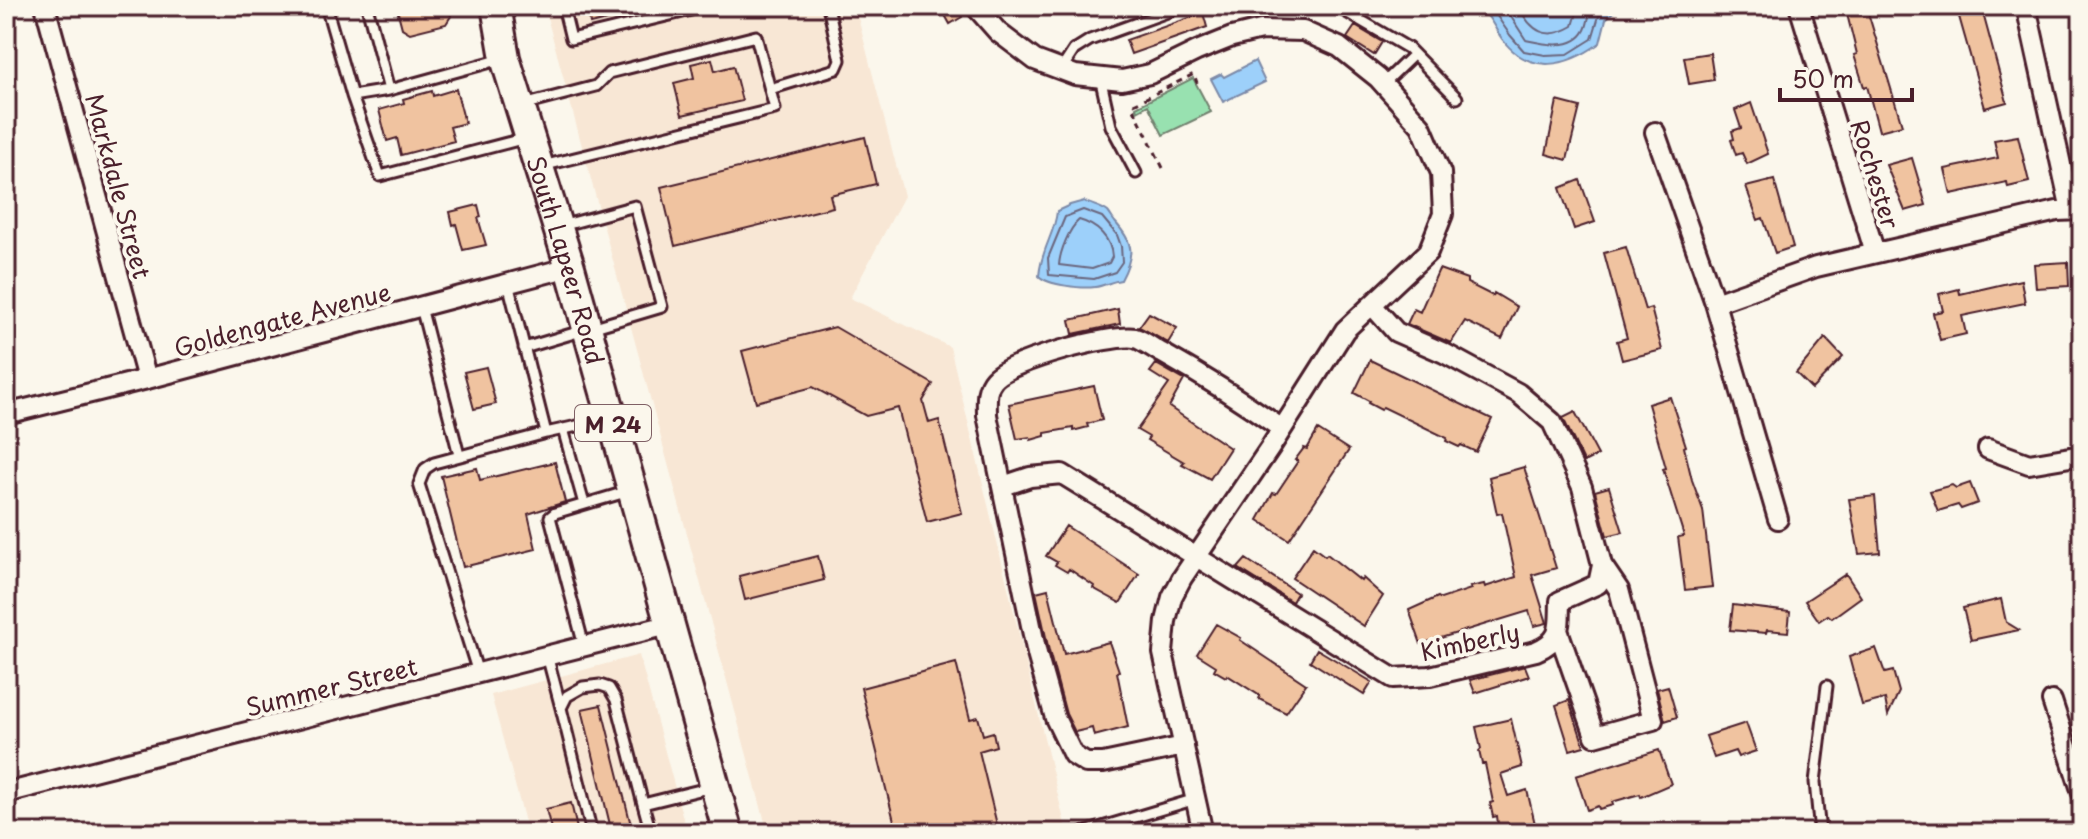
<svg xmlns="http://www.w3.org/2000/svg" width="2088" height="839" font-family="'Playpen Sans',sans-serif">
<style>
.built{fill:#f8e7d5}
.green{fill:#98e1b0;stroke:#71806e;stroke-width:2}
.water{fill:#9dd0fa;stroke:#7c89a7;stroke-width:2}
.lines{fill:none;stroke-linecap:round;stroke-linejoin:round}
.shore{stroke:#6b667e;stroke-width:2}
.building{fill:#f0c3a0;stroke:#4a1f2b;stroke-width:2}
.service-casing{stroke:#4a1f2b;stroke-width:15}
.minor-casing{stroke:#4a1f2b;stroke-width:24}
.primary-casing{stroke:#4a1f2b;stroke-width:34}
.path{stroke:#4a1f2b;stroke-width:3;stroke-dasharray:6 6;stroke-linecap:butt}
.service{stroke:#fbf7ec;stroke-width:9}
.minor{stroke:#fbf7ec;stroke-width:18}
.primary{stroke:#fbf7ec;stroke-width:28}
.labels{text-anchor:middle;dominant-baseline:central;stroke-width:8;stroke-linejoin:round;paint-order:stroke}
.shield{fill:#fbf7ec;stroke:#7f6065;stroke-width:2}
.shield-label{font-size:22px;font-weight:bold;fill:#4a1f2b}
.street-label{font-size:24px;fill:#4a1f2b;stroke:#fbf7ec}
</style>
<rect width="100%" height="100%" fill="#fbf7ec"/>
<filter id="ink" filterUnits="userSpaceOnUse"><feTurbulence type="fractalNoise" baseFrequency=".0125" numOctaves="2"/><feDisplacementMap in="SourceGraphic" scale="16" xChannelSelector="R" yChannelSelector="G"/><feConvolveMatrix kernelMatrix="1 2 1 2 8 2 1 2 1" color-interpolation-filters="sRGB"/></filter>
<g filter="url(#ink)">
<path class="built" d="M544,6H855L904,196L850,298L950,347L1067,833H768Z
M639,655L687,833H528L491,695Z"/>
<path class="green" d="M1193,78L1211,112L1163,135L1148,105L1137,111L1136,107Z"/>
<path class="water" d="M1475,6H1619L1606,19L1600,43C1567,67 1530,76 1502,39C1493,26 1490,14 1475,6Z
M1255,61L1265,82L1223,102L1211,79L1221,74L1224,77Z
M1084,201C1091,205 1102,207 1108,212C1109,213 1114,221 1115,222C1135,244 1134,255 1121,280C1112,281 1104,286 1095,287C1083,289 1047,285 1039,276C1041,249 1055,234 1057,211L1070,205Z"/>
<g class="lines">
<path class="shore" d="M1490,6L1510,35L1524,51L1545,55L1568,54L1592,39L1599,16L1607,6
M1504,6L1526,40C1544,44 1574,51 1585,30C1589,22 1588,14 1593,6
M1518,6C1531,31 1546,42 1573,26L1579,6
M1083,210L1102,217L1117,235L1121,246L1122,262L1115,272L1094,279L1049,275L1048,258L1065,217Z
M1079,220C1097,225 1111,238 1112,257L1109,263L1092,269L1059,265C1060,251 1069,229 1079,220Z"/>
</g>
<path class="building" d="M402,6H448L451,16L446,24L410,33L402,28L398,13Z
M586,6H643L644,11L590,24Z
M940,6H956L962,17L950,24Z
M1845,6H1866L1902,125L1879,131L1867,86L1864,87L1854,55L1857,54Z
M1956,6H1981L2007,102L1985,108Z
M1203,13L1207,27L1131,54L1126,40Z
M1355,26L1382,42L1374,55L1347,38Z
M1710,53L1714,80L1689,84L1684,57Z
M712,59L715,71L733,66L742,101L682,115L674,83L694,78L691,64Z
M456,89L465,123L450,127L454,141L401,155L397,138L387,141L379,110L404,103L403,99L432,91L433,96Z
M1557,101L1580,107L1567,160L1546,154Z
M1751,103L1768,154L1747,164L1742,153L1736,155L1731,140L1734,139L1732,131L1741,128L1735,110Z
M2018,136L2029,182L2008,187L2007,182L1951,194L1945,169L1998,158L1994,140Z
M865,137L876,184L830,195L833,207L675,246L661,187Z
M1912,158L1926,205L1905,211L1886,165Z
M1580,180L1595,222L1574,229L1560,188Z
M1774,180L1793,247L1775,253L1763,218L1758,220L1746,187Z
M478,205L481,217L478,218L486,245L463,250L456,224L453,225L450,212Z
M1626,247L1645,310L1651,308L1662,350L1622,360L1617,341L1627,338L1604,253Z
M2068,262L2069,286L2036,288L2034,264Z
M1439,269L1467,279V283L1493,296L1494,293L1517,307L1502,339L1465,321L1451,343L1407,324L1414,309L1420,312Z
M2021,280L2025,303L1962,316L1966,334L1940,340L1933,313L1943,311L1939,294L1959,289L1960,294Z
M1118,309L1120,324L1073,334L1070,320Z
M1149,313L1177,328L1168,343L1139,327Z
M835,327L933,384L923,401L929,423L939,420L962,513L927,522L898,408L866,416L813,387L756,402L742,351Z
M1825,338L1843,357L1812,389L1796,373Z
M1370,360L1492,419L1476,452L1461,445L1459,447L1446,441L1447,438L1383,407L1381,410L1368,403L1369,401L1354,393Z
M1156,364L1184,380L1169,407L1230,448L1210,479L1182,464L1184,462L1147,440L1149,437L1137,430L1169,384L1150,372Z
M486,367L496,404L474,409L464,372Z
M1094,386L1102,420L1087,424L1088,427L1073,431V428L1045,433V436L1031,440L1030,437L1017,439L1009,404Z
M1670,397L1686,446L1684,447L1692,480L1703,510L1712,587L1685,590L1678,537L1684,536L1663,469L1666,468L1648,404Z
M1575,412L1598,455L1584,462L1563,418Z
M1318,430L1349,450L1289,540L1258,520L1273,493L1276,494L1298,461L1295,460L1304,448L1307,449Z
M555,462L565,502L528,514L536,549L463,567L441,476L477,468L480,480Z
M1524,467L1556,568L1532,575L1547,623L1534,626L1529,611L1421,644L1409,610L1438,597L1441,599L1471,589L1470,587L1484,584L1485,587L1516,577L1502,513L1497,514L1489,477Z
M1970,483L1978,503L1961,509L1958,505L1938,511L1930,491L1952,485L1956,488Z
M1609,487L1623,532L1607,536L1595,491Z
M1875,496L1880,552L1859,554L1849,499Z
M1066,526L1139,574L1120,603L1093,588L1094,586L1069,569L1067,572L1055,565L1057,562L1046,556Z
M1313,547L1325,556L1327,554L1361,581L1363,578L1383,596L1364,626L1292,578Z
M818,556L824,580L745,600L739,576Z
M1246,559L1297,593L1292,602L1238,568Z
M1846,574L1861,597L1832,618L1828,615L1819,621L1805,601Z
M1048,589L1064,654L1109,642L1119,671L1117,672L1128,727L1094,736L1092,728L1075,732L1066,714L1049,651L1036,592Z
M2001,599L2006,622L2019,630L1971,640L1963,608Z
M1733,605L1790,612L1788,632L1767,630L1766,633L1730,630Z
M1216,624L1241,638L1240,640L1306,684L1286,713L1259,699L1260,696L1227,675L1226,677L1214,670L1216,666L1197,654Z
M1876,648L1885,673L1893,671L1899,692L1888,715L1885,699L1862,705L1849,657Z
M1317,649L1372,682L1364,695L1310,661Z
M956,663L970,719L978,717L983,735L993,732L996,746L979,751L999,833H897L861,688Z
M1525,666L1529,676L1475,693L1470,680Z
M1668,686L1677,717L1665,721L1657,689Z
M1569,700L1584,746L1570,750L1556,705Z
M601,705L633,833H612L582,709Z
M1511,719L1522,767L1501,774L1508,796L1527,790L1535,824L1499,832L1497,816L1493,817L1490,803L1493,802L1485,764H1482L1479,751L1481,749L1476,727Z
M1746,723L1756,751L1738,757L1735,751L1714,758L1706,736Z
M1659,750L1671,784L1641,797L1640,794L1612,802L1613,805L1599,809L1598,806L1587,810L1576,776Z
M571,803L578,833H552L546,809Z"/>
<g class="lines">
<g class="service-casing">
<path id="service" d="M326,6L352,96L380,176L526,138
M367,6L389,90
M563,6L571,39L708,6
M1336,6L1408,48L1457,98
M1061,70L1074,50L1090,40L1184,6
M1100,77L1111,126L1136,173
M1383,84L1414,54
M770,89L836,69L840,60L828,6
M352,96L389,90L502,59
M523,105L596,86L609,73L756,36L775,109L542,166
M421,307L459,455
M524,348L662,307L635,206L561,226
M563,429L584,504
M546,433L608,419
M584,646L550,517L555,513L629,491
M547,655L561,708
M478,673L419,484L425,469L434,463L546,433L508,283
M643,804L651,833
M592,833L561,708L567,696L583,687L600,685L609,688L616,700L643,804L712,787
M1082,833L1196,799
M1820,833L1815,782L1827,686"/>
</g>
<g class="minor-casing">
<path id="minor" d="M45,6L147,379
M975,6L998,32L1035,60L1075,75L1122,80L1150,74L1197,51L1232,37L1261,30L1303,31L1339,47L1378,78L1421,126L1441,173L1443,214L1428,252L1345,330L1270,448L1182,578L1172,597L1166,621L1163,653L1203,833
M1799,6L1875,253
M2026,6L2071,210
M1655,132L1715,303L1778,519
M1715,303L1816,267L2057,211L2082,210
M6,414L147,379L570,267
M1988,449L2029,464L2082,455
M1003,486L1030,477L1062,474L1393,678L1430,676L1536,651C1563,639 1559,627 1560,601L1598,584L1602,565L1582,487L1552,422L1518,393L1444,353L1396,332L1372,305
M1559,633L1595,736L1653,720L1619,590L1602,565
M2052,701L2082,793
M1184,746L1103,763H1086L1073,755L1055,718L1037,654L987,415C987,402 985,389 994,379C1010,361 1110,334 1135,338C1143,340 1154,349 1162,353C1203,376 1243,401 1282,429
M6,793L668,625"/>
</g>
<g class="primary-casing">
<g id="primary">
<path id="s1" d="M496,6L505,58L570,267L728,833"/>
</g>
</g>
<path class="path" d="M1163,168L1132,105L1194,74L1197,83"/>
<use href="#service" class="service"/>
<use href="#minor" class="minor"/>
<use href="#primary" class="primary"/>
</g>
</g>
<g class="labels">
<rect class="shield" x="575" y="405" width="76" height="36" rx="6"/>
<g class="shield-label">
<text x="613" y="423">M 24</text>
</g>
<g class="street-label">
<text transform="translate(1876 174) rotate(73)">Rochester</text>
<text transform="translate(119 186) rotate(75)">Markdale Street</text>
<text stroke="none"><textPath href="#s1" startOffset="264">South Lapeer Road</textPath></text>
<text transform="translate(282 319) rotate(-15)">Goldengate Avenue</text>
<text transform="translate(1470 641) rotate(-12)">Kimberly</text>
<text transform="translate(331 686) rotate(-14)">Summer Street</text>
</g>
</g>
<rect width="2088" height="839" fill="none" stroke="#fbf7ec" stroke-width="32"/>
<rect x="16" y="16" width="2056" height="807" fill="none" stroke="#4a1f2b" stroke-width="3" filter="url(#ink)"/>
<path d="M1780 88v12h132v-12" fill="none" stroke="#4a1f2b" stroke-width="4"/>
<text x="1792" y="88" font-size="24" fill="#4a1f2b" stroke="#fbf7ec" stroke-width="6" paint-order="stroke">50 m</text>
</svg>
